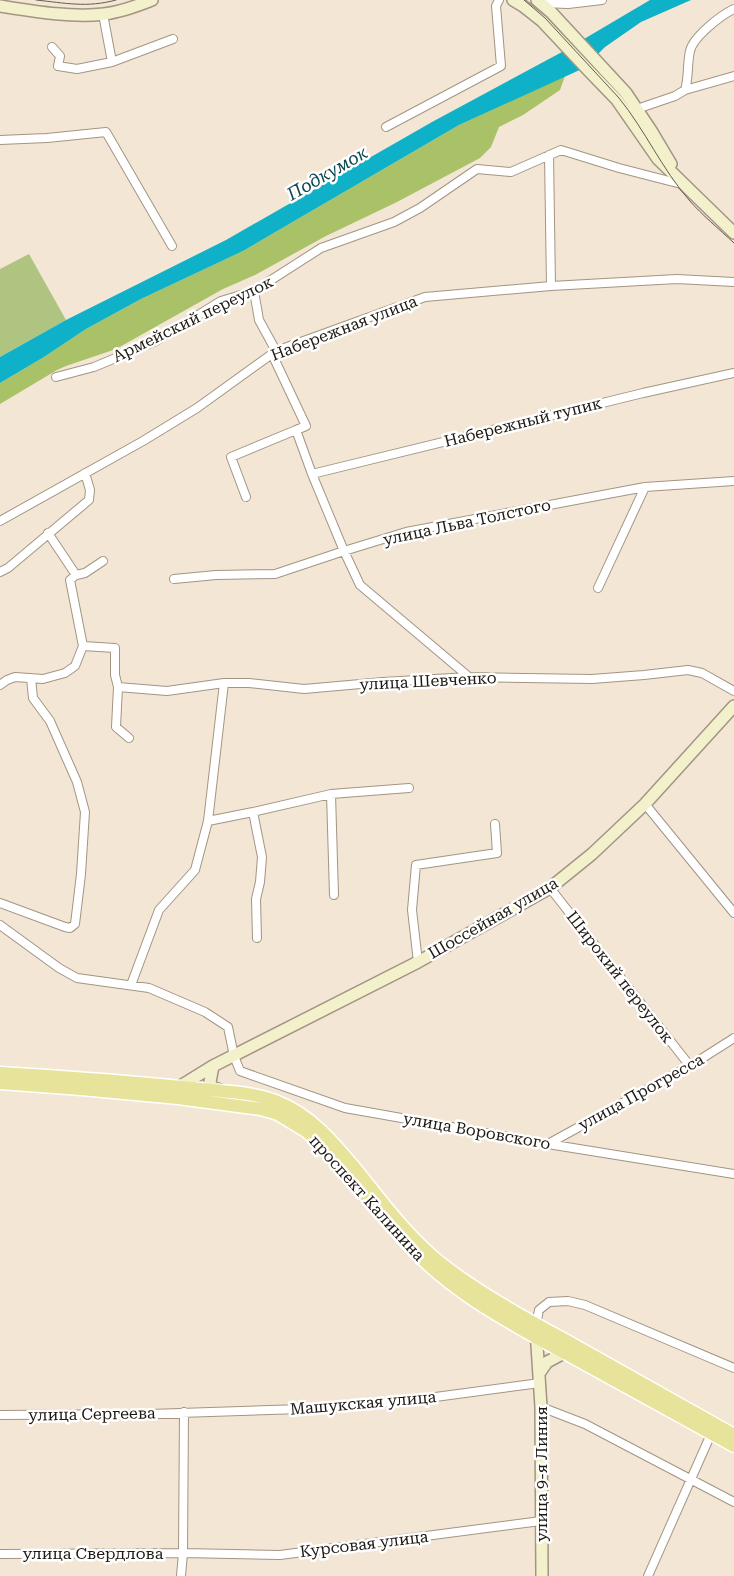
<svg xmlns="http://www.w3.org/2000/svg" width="734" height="1576" font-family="'Roboto Serif',serif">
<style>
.green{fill:#b0c481}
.forest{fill:#a9c268}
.water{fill:#0eb1c7}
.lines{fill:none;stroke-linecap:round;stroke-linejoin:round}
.street-casing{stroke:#a29584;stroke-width:10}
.secondary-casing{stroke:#a29584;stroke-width:14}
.primary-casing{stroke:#fff;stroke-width:15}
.street{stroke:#fff;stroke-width:8}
.secondary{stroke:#f3f1cc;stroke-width:11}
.primary{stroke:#e7e39a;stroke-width:12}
.tram{stroke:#645c51;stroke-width:1}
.labels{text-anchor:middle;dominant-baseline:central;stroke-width:5;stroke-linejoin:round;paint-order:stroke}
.street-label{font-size:16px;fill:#1d1811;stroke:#fff}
.water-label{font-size:18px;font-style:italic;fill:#0a4851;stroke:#fff}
</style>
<rect width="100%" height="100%" fill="#f4e6d4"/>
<path class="green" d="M29,254L66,320L0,357V269Z"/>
<path class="forest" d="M565,76L560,90L523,115L499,127L491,147L480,158L397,202L326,236L255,275L223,289L116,349L66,366L57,370L0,404V383L44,357L86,329L141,299L243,251L459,125Z"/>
<path class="water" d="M650,0H691L641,22L605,47L584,68L459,125L243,251L141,299L86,329L44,357L0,383V357L66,320L226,240L432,122L562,52Z"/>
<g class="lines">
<g class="street-casing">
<path id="street" d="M541,3L568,4L602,0
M103,14L112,62
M52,47L60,56L58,66L77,69L112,62L173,39
M685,90C689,77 687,64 690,51C693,37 721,15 734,9
M634,110L675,96L685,90L734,76
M386,127L501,66L496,6L499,0
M0,140L47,138L106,132L172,246
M549,155L551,286
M254,291L259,320L276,351
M272,354L306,426L296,430L312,474L344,551L360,585L469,677
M56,377L94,367L156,341L221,301L254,291L321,248L394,222L420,208L477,169L511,172L561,150L619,168L681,184
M312,474L643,393L734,373
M246,497L231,457L296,430
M0,521L143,441L197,408L276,351L425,297L551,286L677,279L734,282
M48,533L76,575
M0,572L8,568L89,500L90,490L85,473
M174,579L216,575L275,574L344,551L406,532L645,487L734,481
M598,588L645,487
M83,646L70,580L76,575L85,573L103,561
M0,685L7,680L15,677L43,679L65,673L75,666L83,646L115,648V675L118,687L167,691L224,683H249L304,689L383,682L469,677L592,679L644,675L688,670L702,673L734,691
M118,687L116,727L129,738
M331,794L334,895
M645,804L734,913
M253,812L262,857L260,882L256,899L257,938
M208,821L253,812L331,794L409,788
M550,888L690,1066
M0,903L65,927L70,928L75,924L81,874L85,812L77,782L50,721L33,698L31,678
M0,925L59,968L77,978L149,988L205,1012L228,1027L234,1056L240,1071L345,1108L548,1144L734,1174
M418,962L412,910L416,865L497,853L495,824
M131,985L159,910L195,870L208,821L224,683
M548,1144L690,1066L734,1038
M536,1325L539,1310L549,1302L568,1301L585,1305L734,1368
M541,1407L585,1424L734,1502
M0,1415L150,1414L332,1408L413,1400L540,1383
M0,1554L183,1553L280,1555L541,1521
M181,1576L183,1553L184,1412
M648,1576L711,1434"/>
</g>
<g class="secondary-casing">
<path id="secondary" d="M513,0L523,6L542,21L589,71L617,100L658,159L734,233
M537,0L551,12L626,93L652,132L671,164
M0,6C32,11 72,18 104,14C121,12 137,6 152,0
M213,1066L210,1082L212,1087L223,1091
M179,1092V1087L213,1066L418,962L550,888L592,854L645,804L734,706
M536,1330L541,1407L542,1576
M540,1372L547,1362L564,1353"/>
</g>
<g class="primary-casing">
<path id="primary" d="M0,1073C67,1077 134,1082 200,1089C226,1092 256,1092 280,1103C311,1116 332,1141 354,1167C380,1199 406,1235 439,1262C481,1295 527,1319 574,1345C627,1375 680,1405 734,1435
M0,1083L81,1089L178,1098L261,1109L278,1114L306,1131L322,1145L390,1224
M403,1239C450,1293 512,1324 574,1358C627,1387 681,1417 734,1446"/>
</g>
<use href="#street" class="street"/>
<use href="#secondary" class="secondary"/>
<use href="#primary" class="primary"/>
<path class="tram" d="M36,0C65,3 87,8 116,0
M524,0L545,18L619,98C645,130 662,169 689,200C702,215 719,229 734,243"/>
</g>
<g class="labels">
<g class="street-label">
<text transform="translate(193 319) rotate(-26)">Армейский переулок</text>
<text transform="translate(344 328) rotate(-21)">Набережная улица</text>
<text transform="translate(523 422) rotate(-14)">Набережный тупик</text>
<text transform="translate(467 522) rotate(-12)">улица Льва Толстого</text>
<text transform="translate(428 681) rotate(-3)">улица Шевченко</text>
<text transform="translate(493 918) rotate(-30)">Шоссейная улица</text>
<text transform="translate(620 977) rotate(52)">Широкий переулок</text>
<text transform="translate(641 1092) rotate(-29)">улица Прогресса</text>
<text transform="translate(477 1131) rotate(10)">улица Воровского</text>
<text transform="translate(367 1198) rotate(48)">проспект Калинина</text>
<text transform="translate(363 1403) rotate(-5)">Машукская улица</text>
<text transform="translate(92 1414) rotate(-1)">улица Сергеева</text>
<text transform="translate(541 1474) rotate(-90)">улица 9-я Линия</text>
<text transform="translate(364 1544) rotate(-7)">Курсовая улица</text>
<text x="93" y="1553">улица Свердлова</text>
</g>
<g class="water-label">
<text transform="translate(327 173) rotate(-30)">Подкумок</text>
</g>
</g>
</svg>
